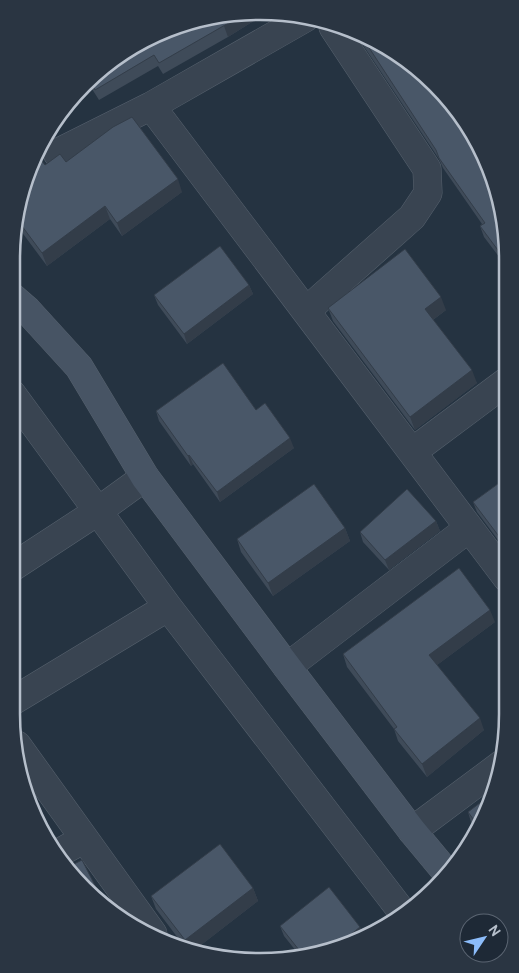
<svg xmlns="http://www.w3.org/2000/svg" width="519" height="973" font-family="Overpass,sans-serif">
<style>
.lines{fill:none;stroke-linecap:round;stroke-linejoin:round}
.street-casing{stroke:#57626e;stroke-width:29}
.secondary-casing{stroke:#57626e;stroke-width:29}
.street{stroke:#394451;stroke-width:28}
.secondary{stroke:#475464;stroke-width:28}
.wall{fill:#3f4b59}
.shaded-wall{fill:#333d49}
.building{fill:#495768;stroke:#333d49}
.rim{fill:none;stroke:#b6bfcb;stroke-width:2.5}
</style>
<rect width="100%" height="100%" fill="#253341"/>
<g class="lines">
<g class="street-casing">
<path id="street" d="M151,106L507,578
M57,153L151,106L305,18
M306,311L412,217L428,193L427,169L333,27
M12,394L168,607L403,913
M412,452L506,382
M11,568L98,511L145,477
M287,667L469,528
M11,702L168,607
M17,745L153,934
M412,831L502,764
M57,854L84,839"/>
</g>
<g class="secondary-casing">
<path id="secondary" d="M12,297L27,310L79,367L145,477L287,667L412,831L446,872"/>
</g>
<use href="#street" class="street"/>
<use href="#secondary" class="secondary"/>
</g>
<path class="wall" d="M263,15L228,37L163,74L158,66L99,100L92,89L77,99L108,63L195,20Z
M357,36L383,44L506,227V266L484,237L480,226L482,224L443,168L439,159Z
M66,162L182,192L122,236L110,219L47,266L15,223L20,195L45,165Z
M249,285L253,294L187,344L158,305L154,295Z
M328,308L446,310L433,320L477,383L415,430L333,321Z
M256,410L294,448L220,502L193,464L191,466L159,421L156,411Z
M506,478L507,552L477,512L473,502Z
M436,521L440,531L389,570L363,542L360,532Z
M345,528L350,541L273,596L241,552L237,539Z
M495,622L437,665L484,730L427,777L398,741L394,729L347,667L343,654Z
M491,799L478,830L471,822L468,812Z
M253,888L258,901L192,952L187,950L156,909L151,896Z
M280,926L360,927L364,937L355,943L300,956L284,936Z"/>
<path class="shaded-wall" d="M263,15L228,37L224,26L239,17Z
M90,84L92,89L77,99Z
M178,179L182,192L122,236L117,223Z
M105,206L110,219L47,266L42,253Z
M249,285L253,294L187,344L184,334Z
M441,297L446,310L430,322L425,309Z
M472,370L477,383L415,430L410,417Z
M290,438L294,448L220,502L217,492Z
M189,455L193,464L191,466L188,456Z
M436,521L440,531L389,570L385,560Z
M345,528L350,541L273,596L268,583Z
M490,610L495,622L433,668L429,655Z
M480,718L484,730L427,777L422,764Z
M253,888L258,901L192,952L189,950L185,940Z
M360,927L364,937L355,943L334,948Z"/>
<path class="building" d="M239,17L159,63L154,55L95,90L91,83L108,63L195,20Z
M362,37L383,44L435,84L466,122L494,179L506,227V261L480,226L485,223L439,158L436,150Z
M132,117L178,179L117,223L105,206L42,253L16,218L20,195L35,158L38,156L45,165L60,154L66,162L113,127Z
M220,246L249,285L184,334L154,295Z
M405,249L441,297L425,309L472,370L410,417L328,308Z
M223,363L256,410L265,403L290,438L217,492L189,455L188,456L156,411Z
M506,478L507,547L473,502Z
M314,484L345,528L268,583L237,539Z
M407,489L436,521L385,560L360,532Z
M459,568L490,610L429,655L480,718L422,764L394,729L397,727L343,654Z
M489,796L491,799L479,827L468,812Z
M220,844L253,888L185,940L151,896Z
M82,860L104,903L66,868Z
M329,887L360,927L334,948L303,955L280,926Z"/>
<path d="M0 0H519V973H0ZM259 20H260A239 239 0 0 1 499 259V714A239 239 0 0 1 260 953H259A239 239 0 0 1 20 714V259A239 239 0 0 1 259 20Z" fill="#2a3542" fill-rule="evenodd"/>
<path class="rim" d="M259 20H260A239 239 0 0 1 499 259V714A239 239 0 0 1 260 953H259A239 239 0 0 1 20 714V259A239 239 0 0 1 259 20Z"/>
<g transform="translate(484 938) rotate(55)"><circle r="24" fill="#1e2936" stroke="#5b6572"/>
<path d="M0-4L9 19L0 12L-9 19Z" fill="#8cbcfa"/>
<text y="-8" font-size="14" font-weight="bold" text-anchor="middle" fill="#b6bfcb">N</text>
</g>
</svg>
